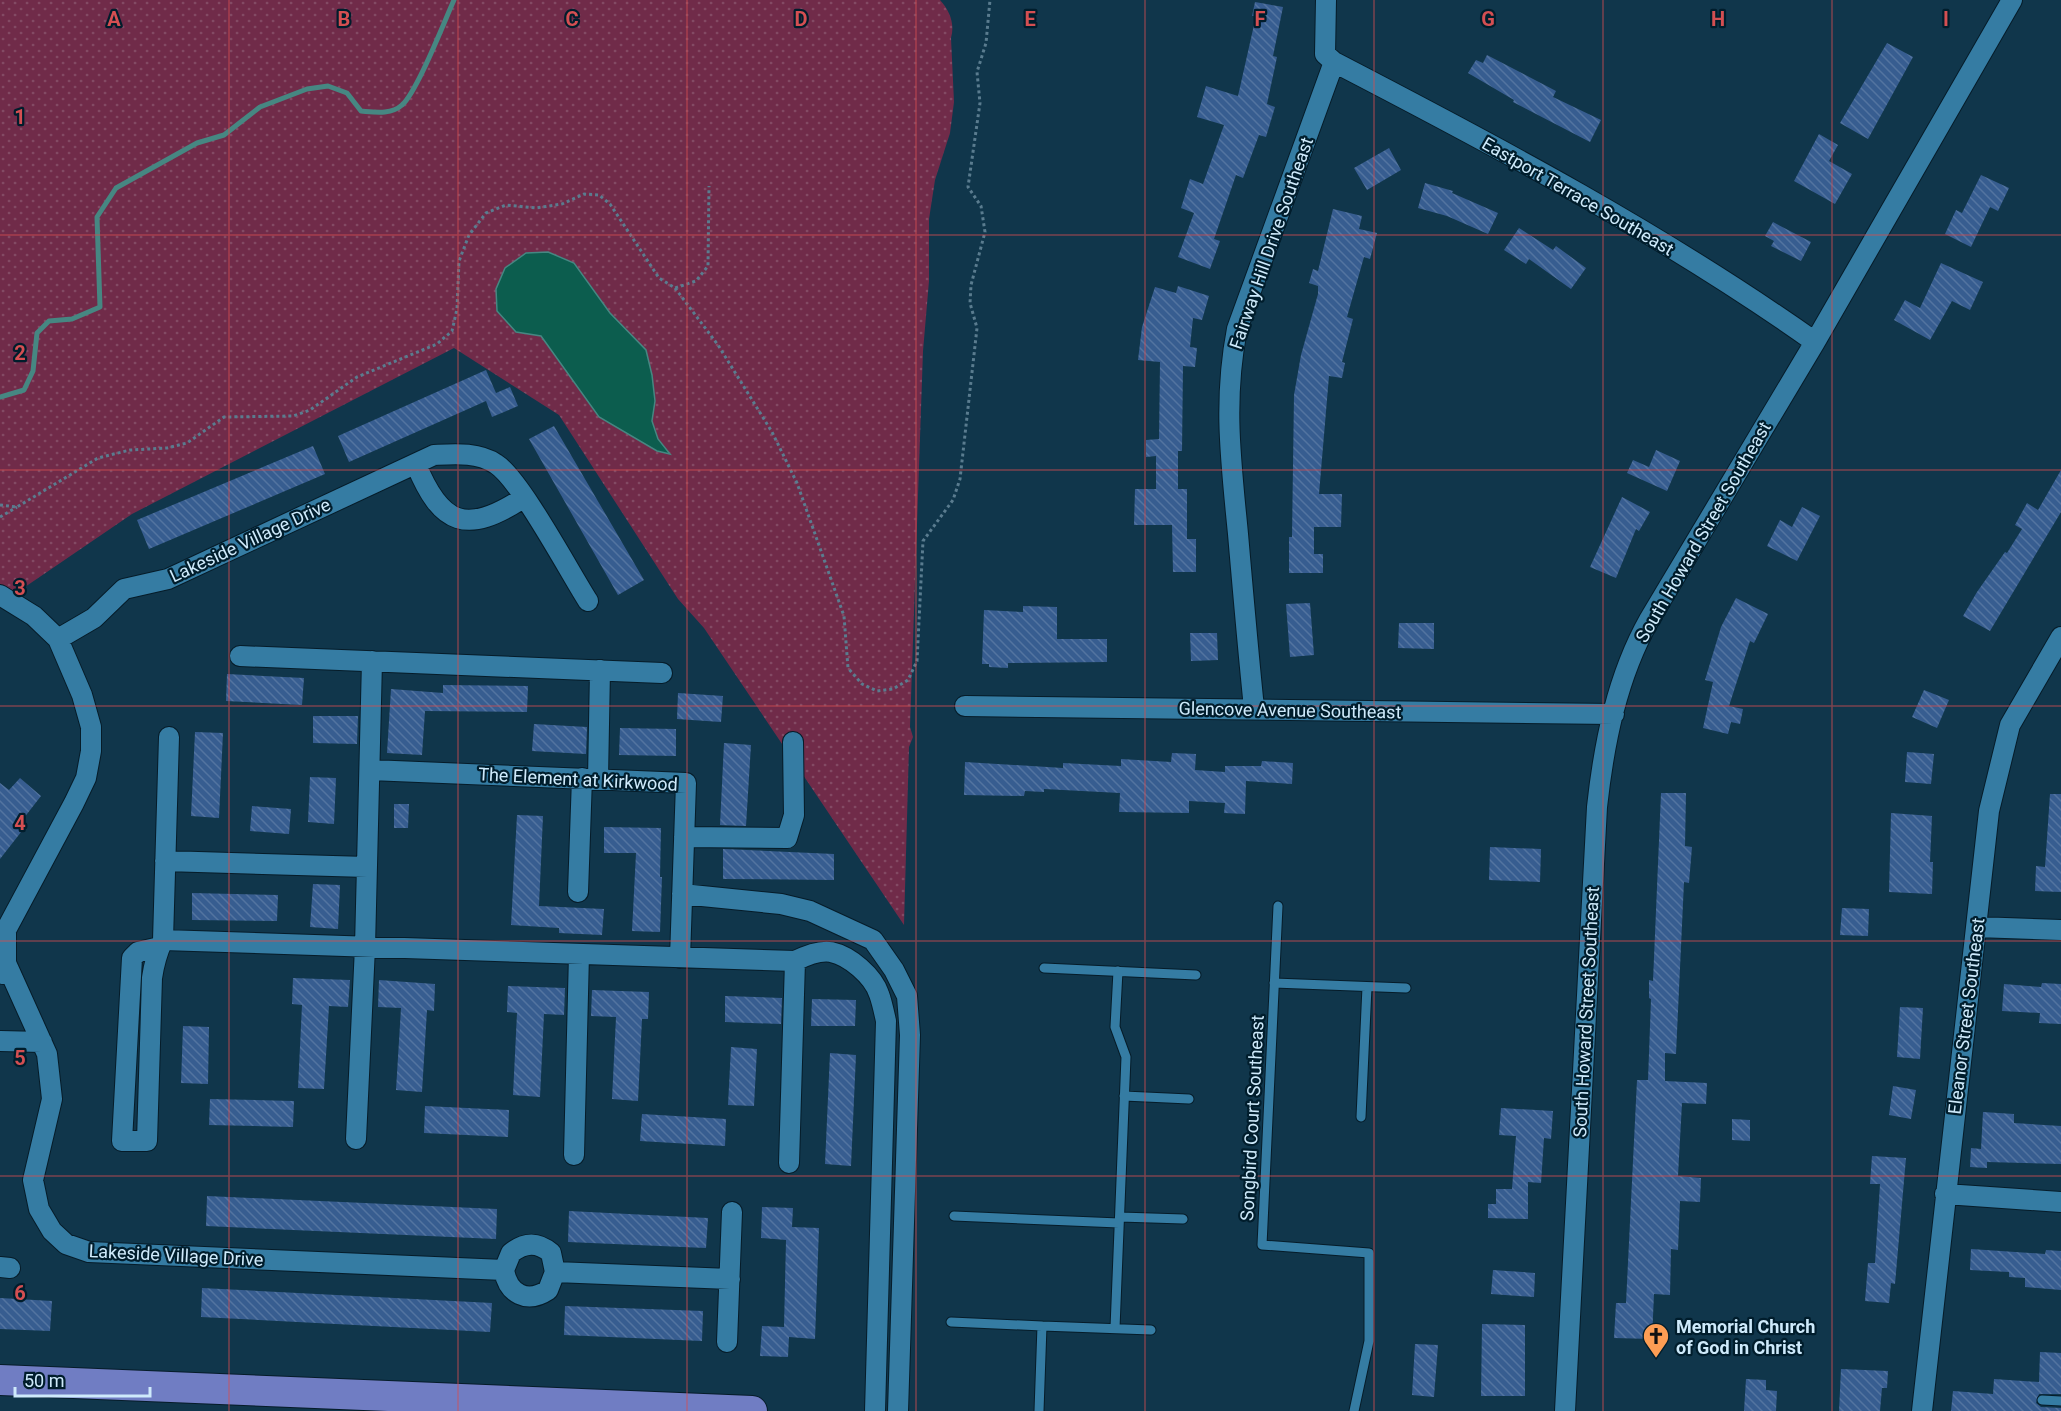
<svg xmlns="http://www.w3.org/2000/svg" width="2061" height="1411" font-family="Roboto,sans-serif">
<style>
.grass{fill:url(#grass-dots)}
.water{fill:#0c5d4e;stroke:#468782;stroke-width:1.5}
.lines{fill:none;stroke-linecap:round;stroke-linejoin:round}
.stream{stroke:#468782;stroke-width:5}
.building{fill:url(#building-back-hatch)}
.service-casing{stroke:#061c29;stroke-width:11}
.minor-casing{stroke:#061c29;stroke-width:22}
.primary-casing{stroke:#061c29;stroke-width:32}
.path{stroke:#5a7c8f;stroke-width:3;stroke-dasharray:3 3;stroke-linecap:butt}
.service{stroke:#357ca3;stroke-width:9}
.minor{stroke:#357ca3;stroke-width:20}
.primary{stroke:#707dc3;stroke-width:30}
.grid{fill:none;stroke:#d44f52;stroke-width:1.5;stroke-opacity:0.55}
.labels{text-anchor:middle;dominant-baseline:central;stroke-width:4.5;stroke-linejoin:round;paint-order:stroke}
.street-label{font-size:18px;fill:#ceeafb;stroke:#001d2c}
.poi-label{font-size:18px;font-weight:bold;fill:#ceeafb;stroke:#001d2c;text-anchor:start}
.grid-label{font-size:20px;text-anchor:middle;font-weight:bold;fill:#d44f52;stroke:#001d2c;stroke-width:4.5;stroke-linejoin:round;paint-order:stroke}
</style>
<defs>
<pattern id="grass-dots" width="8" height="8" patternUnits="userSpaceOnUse" patternTransform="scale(1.5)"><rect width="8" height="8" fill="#702b49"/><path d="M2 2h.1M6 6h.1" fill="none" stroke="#834a64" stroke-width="1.8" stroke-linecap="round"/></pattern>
<pattern id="building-back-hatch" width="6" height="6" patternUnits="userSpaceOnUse" patternTransform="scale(1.5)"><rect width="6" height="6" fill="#375d90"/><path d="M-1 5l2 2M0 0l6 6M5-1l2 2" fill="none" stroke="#5374a0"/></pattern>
</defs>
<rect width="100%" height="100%" fill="#10364b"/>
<path class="grass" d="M0,0H940C950,11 955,24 951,38L954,102L950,133L935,180L929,219V281L923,351L910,727L913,737L909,747L904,925L704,628L678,599L559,415L454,348L132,514L0,604Z"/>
<path class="water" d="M548,252L574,263L610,313L646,350L652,375L655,401L652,421L658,439L670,454L657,451L599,417L541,336L516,332L497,311L496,289L505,268L526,253Z"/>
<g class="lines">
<path class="stream" d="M0,397L24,390L33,371L37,333L49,321L72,319L100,307L97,217L116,188L197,143L224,135L260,107L307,89L328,86L347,93L361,111C374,112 391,115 402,105C417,92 444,22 454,0"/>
</g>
<path class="building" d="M1255,2L1283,7L1273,56L1277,57L1267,104L1275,107L1266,137L1259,135L1243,178L1236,175L1214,239L1220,241L1210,269L1178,257L1194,213L1181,208L1190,179L1203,184L1224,125L1197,117L1206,86L1238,96L1256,16H1252Z
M1887,43L1913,57L1868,139L1840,123Z
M1487,55L1556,91L1553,97L1601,120L1590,142L1513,102L1514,100L1468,73L1476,60L1483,63Z
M1819,134L1838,145L1829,161L1852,174L1835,204L1794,181Z
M1389,148L1401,170L1367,190L1354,168Z
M1981,175L2009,188L1998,211L1990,207L1971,247L1945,234L1956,210L1962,213Z
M1425,183L1453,191L1452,193L1498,213L1488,234L1447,216L1418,208Z
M1333,209L1362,216L1359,229L1377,233L1370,259L1364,257L1347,317L1353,319L1342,362L1345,363L1342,378L1329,376L1319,494H1342L1341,527H1314V554H1323V573H1289V537H1292L1294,395L1301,355L1318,294V286L1309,283L1313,269L1318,271Z
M1773,222L1811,242L1801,261L1771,246L1774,241L1765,236Z
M1519,228L1553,250L1556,246L1586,268L1571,289L1529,259L1526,264L1504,250Z
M1941,263L1983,282L1970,310L1952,301L1930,340L1894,320L1905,300L1920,308Z
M1178,286L1209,296L1202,320L1193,318L1190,347L1197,348L1195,367L1183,366L1182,451H1178V489H1187V539H1196V572H1173L1172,525H1134L1135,489H1156V456L1146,457V440L1159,439L1160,362L1138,360L1142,327L1155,287L1176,293Z
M486,370L496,393L510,387L518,406L492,417L486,401L349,462L338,436Z
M554,426L644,580L618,595L529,439Z
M313,446L325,474L149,549L137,520Z
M1656,450L1680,461L1667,491L1627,473L1633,460L1649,467Z
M2061,470V512L1990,631L1963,616L1977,592L2005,552L2007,553L2022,529L2015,525L2027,503L2038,510Z
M1622,497L1650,512L1639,531L1636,529L1616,578L1590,567Z
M1802,507L1820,516L1797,561L1767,546L1780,520L1792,527Z
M1736,598L1768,614L1754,643L1750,641L1729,706L1743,709L1740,724L1731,722L1728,734L1703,728L1713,682L1705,680L1721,627Z
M1310,603L1314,655L1290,657L1286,604Z
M1023,606L1057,607V639H1107V662L1008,663V668L989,667V664H982L984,610L1023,612Z
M1399,623H1434V649L1398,648Z
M1190,633H1217L1218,660L1191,661Z
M227,674L304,678L302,705L226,701Z
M443,685L528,686L527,712L425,711L422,755L387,753L391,689L443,693Z
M1924,690L1949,700L1937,728L1912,717Z
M678,693L723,696L721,722L677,719Z
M313,716H358L357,744L313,743Z
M534,724L587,727L586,754L532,751Z
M620,728L676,729V756L619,755Z
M195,732L223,733L219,818L191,816Z
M724,743L751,745L746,826L720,825Z
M1907,752L1934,754L1931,784L1905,782Z
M1172,753L1196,754L1195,770L1225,772V766H1261L1262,761L1293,763L1292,784L1246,781L1245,814L1224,813L1225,803L1189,801V813L1119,812L1120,793L1044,789V792L1025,791L1024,796L964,795L965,762L1063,768V763L1121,766V759L1171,762Z
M310,777L336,778L334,824L308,822Z
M20,778L41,796L20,823L25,827L0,859V783L9,790Z
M1661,793H1686L1685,846L1692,847L1689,883L1684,882L1676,1054L1665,1053V1081L1707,1083L1706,1104L1682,1103L1678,1176L1701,1178L1700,1202L1680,1201L1678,1250L1671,1249L1670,1295L1654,1294L1652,1339L1614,1338L1616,1303H1626L1637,1080H1648L1651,999L1649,998V980L1653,981Z
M2050,794H2061V892L2035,891L2036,866L2045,867Z
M394,804H409L408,828H394Z
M252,806L291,809L289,834L250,831Z
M1891,813L1932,816L1930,862H1933L1932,894L1889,892Z
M517,815L543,816L539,906L604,909L602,935L559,933V928L511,925Z
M604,827L661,828L660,877H662L660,932L632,931L636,853H604Z
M1490,847L1541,849L1540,882L1489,880Z
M723,849L834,854V880L723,879Z
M313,884L340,885L338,929L310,927Z
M192,893L278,895L277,921L192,920Z
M1842,908L1869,909L1868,936L1840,935Z
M293,978L350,980L348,1007L329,1006L324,1089L298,1088L302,1005L292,1004Z
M379,980L435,984L434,1011L427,1010L422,1092L396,1090L401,1008L378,1007Z
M2042,983L2061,984V1024L2039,1023L2040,1013L2002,1011L2004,984L2041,987Z
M508,986L565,988L564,1015L544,1014L540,1097L513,1095L517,1013L507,1012Z
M592,990L649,992L648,1019H642L638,1101L612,1099L616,1017L591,1016Z
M725,996L782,998L781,1024L725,1022Z
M812,999L856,1000L855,1026H811Z
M1900,1007L1923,1008L1920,1059L1897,1057Z
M183,1026L209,1027L208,1084L181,1083Z
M731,1047L757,1049L754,1106L728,1105Z
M830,1053L856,1055L851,1166L825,1164Z
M1893,1086L1916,1090L1911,1119L1889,1115Z
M210,1099L294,1101L293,1127L209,1125Z
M425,1106L509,1110L508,1137L424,1133Z
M1501,1108L1553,1111L1551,1139L1544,1138L1541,1183L1528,1182V1219L1488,1218V1204H1496V1189H1512L1516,1136L1499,1135Z
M1983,1112L2014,1114V1123L2061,1126V1164L1987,1162V1168L1970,1167L1971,1148L1981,1149Z
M642,1114L726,1119L725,1146L640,1141Z
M1732,1119L1750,1120V1141L1732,1140Z
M1872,1156L1906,1158L1895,1284L1891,1283L1889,1303L1865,1301L1868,1263H1875L1880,1184H1870Z
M207,1196L497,1209L496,1239L206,1226Z
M762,1207L793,1208L792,1227L819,1228L815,1339L789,1337L788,1357L760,1356L762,1326L784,1327L786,1240L761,1238Z
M569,1211L708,1218L706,1248L568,1242Z
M1971,1249L2045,1254L2046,1250L2061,1251V1290L2025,1287V1278L2009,1277V1272L1970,1270Z
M1493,1270L1535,1273L1534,1297L1491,1294Z
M202,1288L492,1303L490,1332L201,1317Z
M0,1298L52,1301L50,1331L0,1329Z
M565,1306L703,1311L702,1341L564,1335Z
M1482,1324L1525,1325V1396H1481Z
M1415,1344L1438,1345L1434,1397L1412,1395Z
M2040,1352L2061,1353V1394H2039L2036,1403L2041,1407L2061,1408V1411H1951L1953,1391L1993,1394L1994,1379L2039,1382Z
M1841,1369L1888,1371L1887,1388H1882L1880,1411H1839Z
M1746,1379L1766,1380V1390L1777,1391L1776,1411H1744Z"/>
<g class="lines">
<g class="service-casing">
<path id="service" d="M1278,906L1262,1245L1369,1253V1341L1354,1411
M1044,968L1196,975
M1274,983L1406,988
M1124,1096L1189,1099
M1361,1117L1367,987
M954,1216L1119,1223
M1120,1217L1183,1219
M951,1322L1042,1326
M1115,1328L1126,1057L1115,1027L1118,971
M2042,1400L2061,1401
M1039,1411L1042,1326L1151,1330"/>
</g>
<g class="minor-casing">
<path id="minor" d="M1334,62C1498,147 1664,235 1815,342
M416,464C441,526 467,535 523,498
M0,595L34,616L58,639L82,695L91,727V751L86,778L74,803L6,930V963L3,974
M58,639L94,618L124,589L168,579L434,455C455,454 478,452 496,464C520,479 570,573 588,601
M240,656L662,673
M965,706L1614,714
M1254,708C1248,650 1243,592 1238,534C1231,461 1223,402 1237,329L1334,62L1325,54L1326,0
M169,737L163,940L795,961C805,956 819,950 831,952C850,956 873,976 879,994C882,1002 884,1012 886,1021L875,1411
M370,770L686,783L680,958
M598,779L600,670
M684,837L787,838L794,815L793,742
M165,861L367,867
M578,892L582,778
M682,894L781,904L810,911L873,940L894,970L907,996L910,1035L898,1411
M1976,927L2061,930
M160,947L138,952L132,958L122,1141H147L152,978C154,964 157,953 163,940
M6,963L47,1054L52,1099L33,1180L39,1209L52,1231L66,1244L89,1252L504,1270C508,1294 527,1304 548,1290L555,1272L730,1279
M0,1041L42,1042
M356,1139L365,947L372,661
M574,1155L579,954
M789,1163L795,961
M1945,1194L2061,1202
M0,1267L10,1268
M504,1270L511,1253C525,1242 538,1242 551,1253L555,1272
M727,1342L732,1212
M1565,1411L1597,807C1604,743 1617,677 1649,620L1815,342L2012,0
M1922,1411L1989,811L2010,725L2061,637"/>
</g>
<g class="primary-casing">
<path id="primary" d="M0,1380L752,1411"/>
</g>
<path class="path" d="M675,288L718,345L772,432L797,483L844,616L848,668L862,684L877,691L893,689L908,680L917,661L923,541L953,500L960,479L977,328L970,303L971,285L985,232L981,206L968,187L980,103L977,72L986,43L990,0
M0,505L17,507L98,458L130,450L167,448L187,443L224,417L293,416L310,410L357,377L437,344L452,331L457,309L459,261L469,235L486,213L506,205L536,208L562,204L584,194L599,195L610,204L659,278L675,288L696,281L708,266L709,186
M0,517L17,507"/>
<use href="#service" class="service"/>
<use href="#minor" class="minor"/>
<use href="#primary" class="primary"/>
</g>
<path class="grid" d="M229,0V1411M458,0V1411M687,0V1411M916,0V1411M1145,0V1411M1374,0V1411M1603,0V1411M1832,0V1411M0,235H2061M0,470H2061M0,706H2061M0,941H2061M0,1176H2061"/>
<defs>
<g id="church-pin" transform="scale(1.35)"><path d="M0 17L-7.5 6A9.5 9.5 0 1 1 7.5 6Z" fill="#fc9d54" stroke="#001d2c"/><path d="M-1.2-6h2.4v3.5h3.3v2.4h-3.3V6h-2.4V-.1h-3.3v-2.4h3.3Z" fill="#111"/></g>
</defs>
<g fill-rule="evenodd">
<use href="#church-pin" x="1656" y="1336"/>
</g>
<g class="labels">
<g class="street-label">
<text transform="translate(1578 196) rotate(30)">Eastport Terrace Southeast</text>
<text transform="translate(1271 243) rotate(-71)">Fairway Hill Drive Southeast</text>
<text transform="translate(1703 532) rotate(-60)">South Howard Street Southeast</text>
<text transform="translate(250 540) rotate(-25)">Lakeside Village Drive</text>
<text transform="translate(1290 710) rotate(1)">Glencove Avenue Southeast</text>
<text transform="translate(578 779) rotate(3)">The Element at Kirkwood</text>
<text transform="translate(1586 1012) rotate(-87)">South Howard Street Southeast</text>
<text transform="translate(1966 1016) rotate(-83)">Eleanor Street Southeast</text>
<text transform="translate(1252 1118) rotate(-87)">Songbird Court Southeast</text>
<text transform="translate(176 1255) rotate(3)">Lakeside Village Drive</text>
</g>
<g class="poi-label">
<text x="1676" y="1326">Memorial Church<tspan x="1676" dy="21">of God in Christ</tspan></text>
</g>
</g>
<g class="grid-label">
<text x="114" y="26">A</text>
<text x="344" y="26">B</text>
<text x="572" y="26">C</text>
<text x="801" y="26">D</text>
<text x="1030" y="26">E</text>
<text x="1260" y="26">F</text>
<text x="1488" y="26">G</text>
<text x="1718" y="26">H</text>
<text x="1946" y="26">I</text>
<text x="20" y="124">1</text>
<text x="20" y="360">2</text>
<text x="20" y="595">3</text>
<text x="20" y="830">4</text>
<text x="20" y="1065">5</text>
<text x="20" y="1300">6</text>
</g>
<path d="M15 1387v9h135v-9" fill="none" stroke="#ceeafb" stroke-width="3"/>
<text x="24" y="1387" font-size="18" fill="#ceeafb" stroke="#001d2c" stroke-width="4.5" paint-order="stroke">50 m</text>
</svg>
